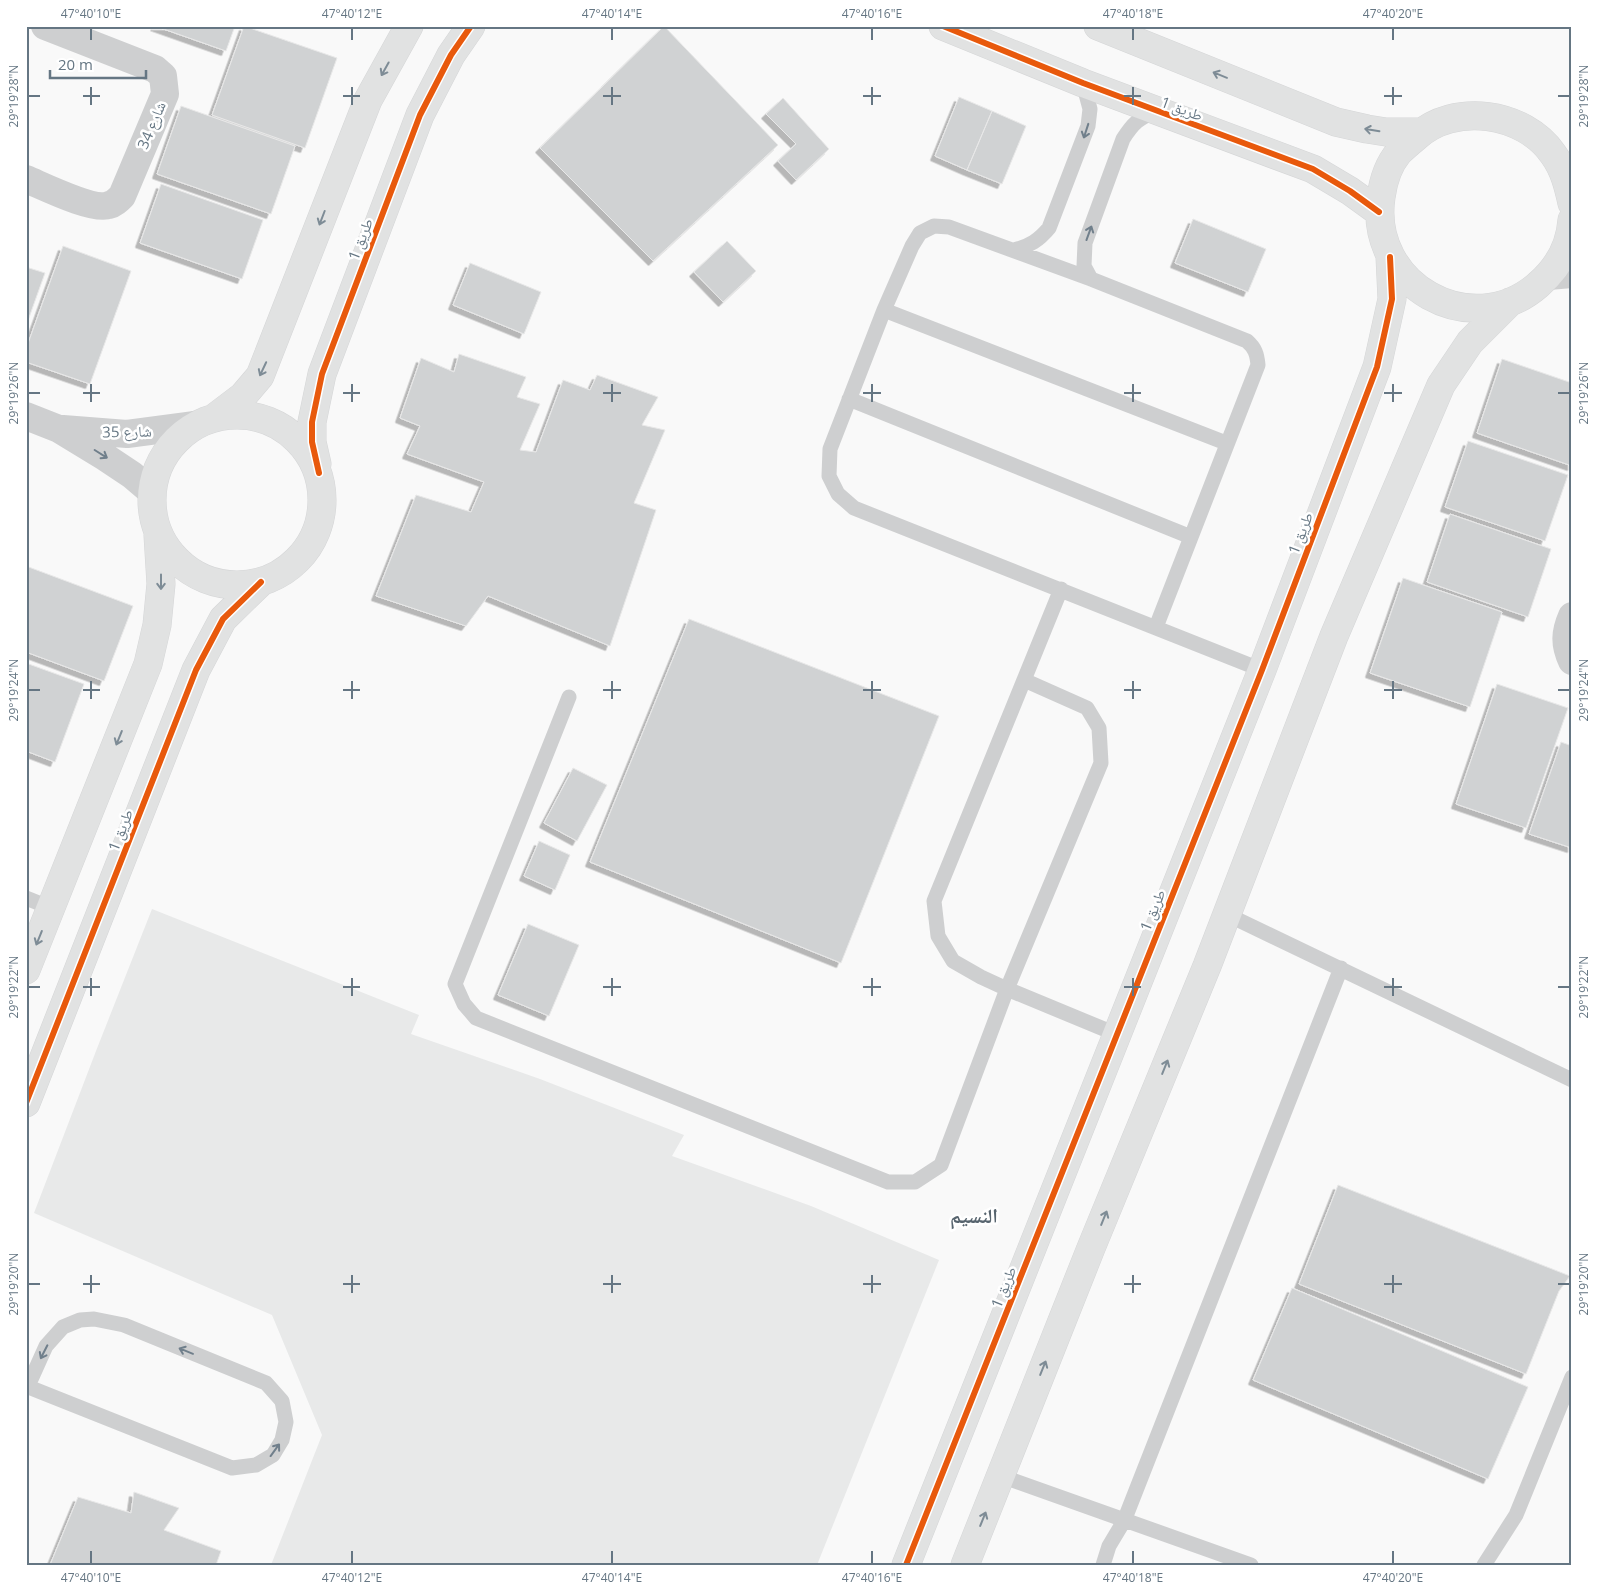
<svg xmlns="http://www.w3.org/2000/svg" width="1598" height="1591" font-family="'Open Sans','Noto Naskh Arabic',sans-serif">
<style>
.built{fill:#e8e9e9}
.building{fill:#d0d2d3;stroke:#e8e8e8;filter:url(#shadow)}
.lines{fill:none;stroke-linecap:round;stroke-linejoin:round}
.secondary-casing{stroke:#d5d6d7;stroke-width:29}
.lane{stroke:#cecfd0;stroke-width:15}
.street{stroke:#cecfd0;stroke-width:28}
.secondary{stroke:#e1e2e2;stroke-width:28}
.cycleway-casing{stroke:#fff;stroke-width:9}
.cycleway{stroke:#e8590c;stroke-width:6}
.oneway{stroke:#7e8c96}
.oneway2{stroke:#707f8b}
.ticks{fill:none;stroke:#657683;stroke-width:2}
.labels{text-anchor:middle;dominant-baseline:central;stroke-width:5;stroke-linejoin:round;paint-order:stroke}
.street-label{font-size:15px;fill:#657683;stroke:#fff}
.district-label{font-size:20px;font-weight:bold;fill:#57646e;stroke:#fff}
.neatline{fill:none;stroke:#657683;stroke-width:2}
.ticks-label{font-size:12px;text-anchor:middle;fill:#657683}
</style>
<defs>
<filter id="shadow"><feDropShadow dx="-4.5" dy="4.5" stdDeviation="0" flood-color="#0004"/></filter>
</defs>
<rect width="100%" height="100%" fill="#f9f9f9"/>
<path class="built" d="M152,909L419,1015L411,1034L540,1079L684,1135L672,1156L811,1206L939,1260L817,1565H271L322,1435L272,1315L34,1213L96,1051Z"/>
<path class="building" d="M155,26H235L226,51Z
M244,26L337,58L305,148L212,115Z
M664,26L778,145L653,261L540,148Z
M959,97L992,111L967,170L935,156Z
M783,98L829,149L796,180L778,161L796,144L766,114Z
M181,106L295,146L271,214L157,174Z
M992,111L1026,126L1002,184L967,170Z
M161,184L263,220L242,279L140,243Z
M1193,219L1266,249L1248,292L1175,263Z
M727,241L756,271L723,302L694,272Z
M63,246L131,271L90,384L26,362V349Z
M470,263L541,292L524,334L453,305Z
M26,267L45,273L26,326Z
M459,354L526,377L517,397L540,404L520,450L536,452L563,380L590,390L597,375L658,397L642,425L665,430L634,503L656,510L610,646L488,596L466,626L376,596L416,495L471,512L484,482L407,454L420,426L400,418L421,358L454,372Z
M1502,359L1572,383V466L1477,433Z
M1468,441L1568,475L1545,541L1445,507Z
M1450,514L1551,549L1528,617L1427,582Z
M26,566L133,606L104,681L26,652Z
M1403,578L1502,612L1470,707L1370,673Z
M689,619L939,716L841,963L590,862Z
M26,663L84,684L55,762L26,751Z
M1497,684L1568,708L1526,828L1456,804Z
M1561,742L1572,746V848L1529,834Z
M573,768L607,785L577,841L544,823Z
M539,841L570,855L555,890L524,876Z
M528,924L579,945L549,1016L498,995Z
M1338,1185L1570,1276L1559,1291L1526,1374L1299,1284Z
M1292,1288L1528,1387L1488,1479L1253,1380Z
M134,1492L179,1508L164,1530L221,1551L216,1565H50L78,1497L131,1513Z"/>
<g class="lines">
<g class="secondary-casing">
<path id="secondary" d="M943,26L1083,83L1313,169L1350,191L1379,212
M1098,26L1336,122L1367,129L1386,132H1421
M1572,203C1568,185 1564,169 1553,154C1524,112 1454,102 1416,137C1410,142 1404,147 1399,152C1388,165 1383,182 1381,197C1368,285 1471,343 1538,285C1558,268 1570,246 1572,220
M152 500a85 85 0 1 1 170 0a85 85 0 1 1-170 0Z
M214,418L243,396L260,376L368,100L409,26
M317,464L312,442V422L322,374L420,115L451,55L471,26
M26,970L148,664L157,625L161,584L158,535
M26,1103L196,670L223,619L261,582
M906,1565L1262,670L1377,367L1392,299L1390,257
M965,1565L1091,1248L1207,966L1334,636L1441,385L1470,342L1510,302"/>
</g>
<path class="lane" d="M1014,250C1030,246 1039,240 1049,228L1088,126L1090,109L1083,83
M1091,279L1084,266L1085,243L1123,139C1133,123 1139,118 1156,111
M884,310L1226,443
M849,399L1191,537
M1061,589L934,901L938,936L953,961L981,977L1007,989L1116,1034
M1156,627L1258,365C1257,354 1255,348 1247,341L1091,279L949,227L934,226L920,233L912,246L884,310L830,449L829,476L838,494L854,508L1262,670
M569,697L455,984L464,1004L476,1018L888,1182H915L941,1165L1007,989L1101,763L1099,728L1087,708L1024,680
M26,898L51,908
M1226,914L1572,1080
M26,1386L232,1468L256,1465L273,1455L282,1440L286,1422L282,1401L266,1383L124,1325L94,1319L80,1320L63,1327L46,1346L28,1386
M1001,1476L1251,1565
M1103,1565L1109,1546L1124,1521L1341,968
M1484,1565L1516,1515L1572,1377"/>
<path class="street" d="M26,179C43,186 93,211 109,205C114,204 118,200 122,196L165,94L163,76L155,69L45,26
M1548,276L1572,274
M26,416L59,429L105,457L132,475L152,492
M63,429L127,434L195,425
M1572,616C1565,632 1564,644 1572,661"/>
<use href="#secondary" class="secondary"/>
<g class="cycleway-casing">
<path id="cycleway" d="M943,26L1083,83L1313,169L1350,191L1379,212
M319,473L312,442V422L322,374L420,115L451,55L471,26
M26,1103L196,670L223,619L261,582
M906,1565L1262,670L1377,367L1392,299L1390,257"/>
</g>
<use href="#cycleway" class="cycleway"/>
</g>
<defs><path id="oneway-shaft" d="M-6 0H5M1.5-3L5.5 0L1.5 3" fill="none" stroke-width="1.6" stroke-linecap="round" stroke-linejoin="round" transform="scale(1.25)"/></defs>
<g class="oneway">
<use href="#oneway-shaft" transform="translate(385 69) rotate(119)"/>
<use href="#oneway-shaft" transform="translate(1220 75) rotate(-158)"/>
<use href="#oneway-shaft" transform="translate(1372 130) rotate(-171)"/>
<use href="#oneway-shaft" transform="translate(322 218) rotate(111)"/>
<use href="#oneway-shaft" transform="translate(263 369) rotate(115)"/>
<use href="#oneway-shaft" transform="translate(161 582) rotate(90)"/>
<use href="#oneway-shaft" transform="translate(119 738) rotate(112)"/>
<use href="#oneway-shaft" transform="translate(39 938) rotate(112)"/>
<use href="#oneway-shaft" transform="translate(1165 1067) rotate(-68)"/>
<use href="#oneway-shaft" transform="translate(1104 1218) rotate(-68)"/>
<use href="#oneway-shaft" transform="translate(1043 1368) rotate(-68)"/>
<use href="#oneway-shaft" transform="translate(983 1519) rotate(-68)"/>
</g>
<g class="oneway2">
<use href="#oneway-shaft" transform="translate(1086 131) rotate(108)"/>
<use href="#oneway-shaft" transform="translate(1089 233) rotate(-70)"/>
<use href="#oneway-shaft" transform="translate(101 454) rotate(32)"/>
<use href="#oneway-shaft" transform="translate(186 1351) rotate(-158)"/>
<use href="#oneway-shaft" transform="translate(44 1352) rotate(117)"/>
<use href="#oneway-shaft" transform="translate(275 1450) rotate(-54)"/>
</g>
<path class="ticks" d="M91,28V40M352,28V40M612,28V40M872,28V40M1133,28V40M1393,28V40M91,87V105M352,87V105M612,87V105M872,87V105M1133,87V105M1393,87V105M28,96H40M83,96H100M343,96H360M603,96H621M863,96H881M1124,96H1141M1384,96H1402M1558,96H1570M91,384V402M352,384V402M612,384V402M872,384V402M1133,384V402M1393,384V402M28,393H40M83,393H100M343,393H360M603,393H621M863,393H881M1124,393H1141M1384,393H1402M1558,393H1570M91,681V699M352,681V699M612,681V699M872,681V699M1133,681V699M1393,681V699M28,690H40M83,690H100M343,690H360M603,690H621M863,690H881M1124,690H1141M1384,690H1402M1558,690H1570M91,978V996M352,978V996M612,978V996M872,978V996M1133,978V996M1393,978V996M28,987H40M83,987H100M343,987H360M603,987H621M863,987H881M1124,987H1141M1384,987H1402M1558,987H1570M91,1275V1293M352,1275V1293M612,1275V1293M872,1275V1293M1133,1275V1293M1393,1275V1293M28,1284H40M83,1284H100M343,1284H360M603,1284H621M863,1284H881M1124,1284H1141M1384,1284H1402M1558,1284H1570M91,1551V1564M352,1551V1564M612,1551V1564M872,1551V1564M1133,1551V1564M1393,1551V1564"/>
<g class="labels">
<g class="street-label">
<text transform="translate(1182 108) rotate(20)">طريق 1</text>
<text transform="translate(151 125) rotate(-67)">شارع 34</text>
<text transform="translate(360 239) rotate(-69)">طريق 1</text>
<text transform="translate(127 431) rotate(-1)">شارع 35</text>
<text transform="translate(1300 533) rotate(-69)">طريق 1</text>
<text transform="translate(120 830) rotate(-69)">طريق 1</text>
<text transform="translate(1152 910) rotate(-68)">طريق 1</text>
<text transform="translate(1003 1287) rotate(-68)">طريق 1</text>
</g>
<g class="district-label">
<text x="974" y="1215">النسيم</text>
</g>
</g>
<rect width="1598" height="1591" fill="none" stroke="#ffffff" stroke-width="55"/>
<path d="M50 70v8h96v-8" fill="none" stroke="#657683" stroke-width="2.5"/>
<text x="58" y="70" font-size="15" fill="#657683" stroke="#ffffff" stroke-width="4" paint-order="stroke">20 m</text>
<rect x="28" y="28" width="1542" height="1536" class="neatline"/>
<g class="ticks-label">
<text x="91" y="18">47°40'10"E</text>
<text x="352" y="18">47°40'12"E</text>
<text x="612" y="18">47°40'14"E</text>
<text x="872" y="18">47°40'16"E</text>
<text x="1133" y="18">47°40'18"E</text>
<text x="1393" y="18">47°40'20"E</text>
<text transform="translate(14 96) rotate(-90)" y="4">29°19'28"N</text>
<text transform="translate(1584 96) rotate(-90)" y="4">29°19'28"N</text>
<text transform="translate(14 393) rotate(-90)" y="4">29°19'26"N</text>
<text transform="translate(1584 393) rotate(-90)" y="4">29°19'26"N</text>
<text transform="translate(14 690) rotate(-90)" y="4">29°19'24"N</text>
<text transform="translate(1584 690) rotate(-90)" y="4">29°19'24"N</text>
<text transform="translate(14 987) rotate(-90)" y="4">29°19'22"N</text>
<text transform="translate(1584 987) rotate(-90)" y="4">29°19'22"N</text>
<text transform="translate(14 1284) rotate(-90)" y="4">29°19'20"N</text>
<text transform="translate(1584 1284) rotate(-90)" y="4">29°19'20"N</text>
<text x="91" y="1582">47°40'10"E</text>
<text x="352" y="1582">47°40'12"E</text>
<text x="612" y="1582">47°40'14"E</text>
<text x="872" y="1582">47°40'16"E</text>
<text x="1133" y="1582">47°40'18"E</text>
<text x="1393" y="1582">47°40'20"E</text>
</g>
</svg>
